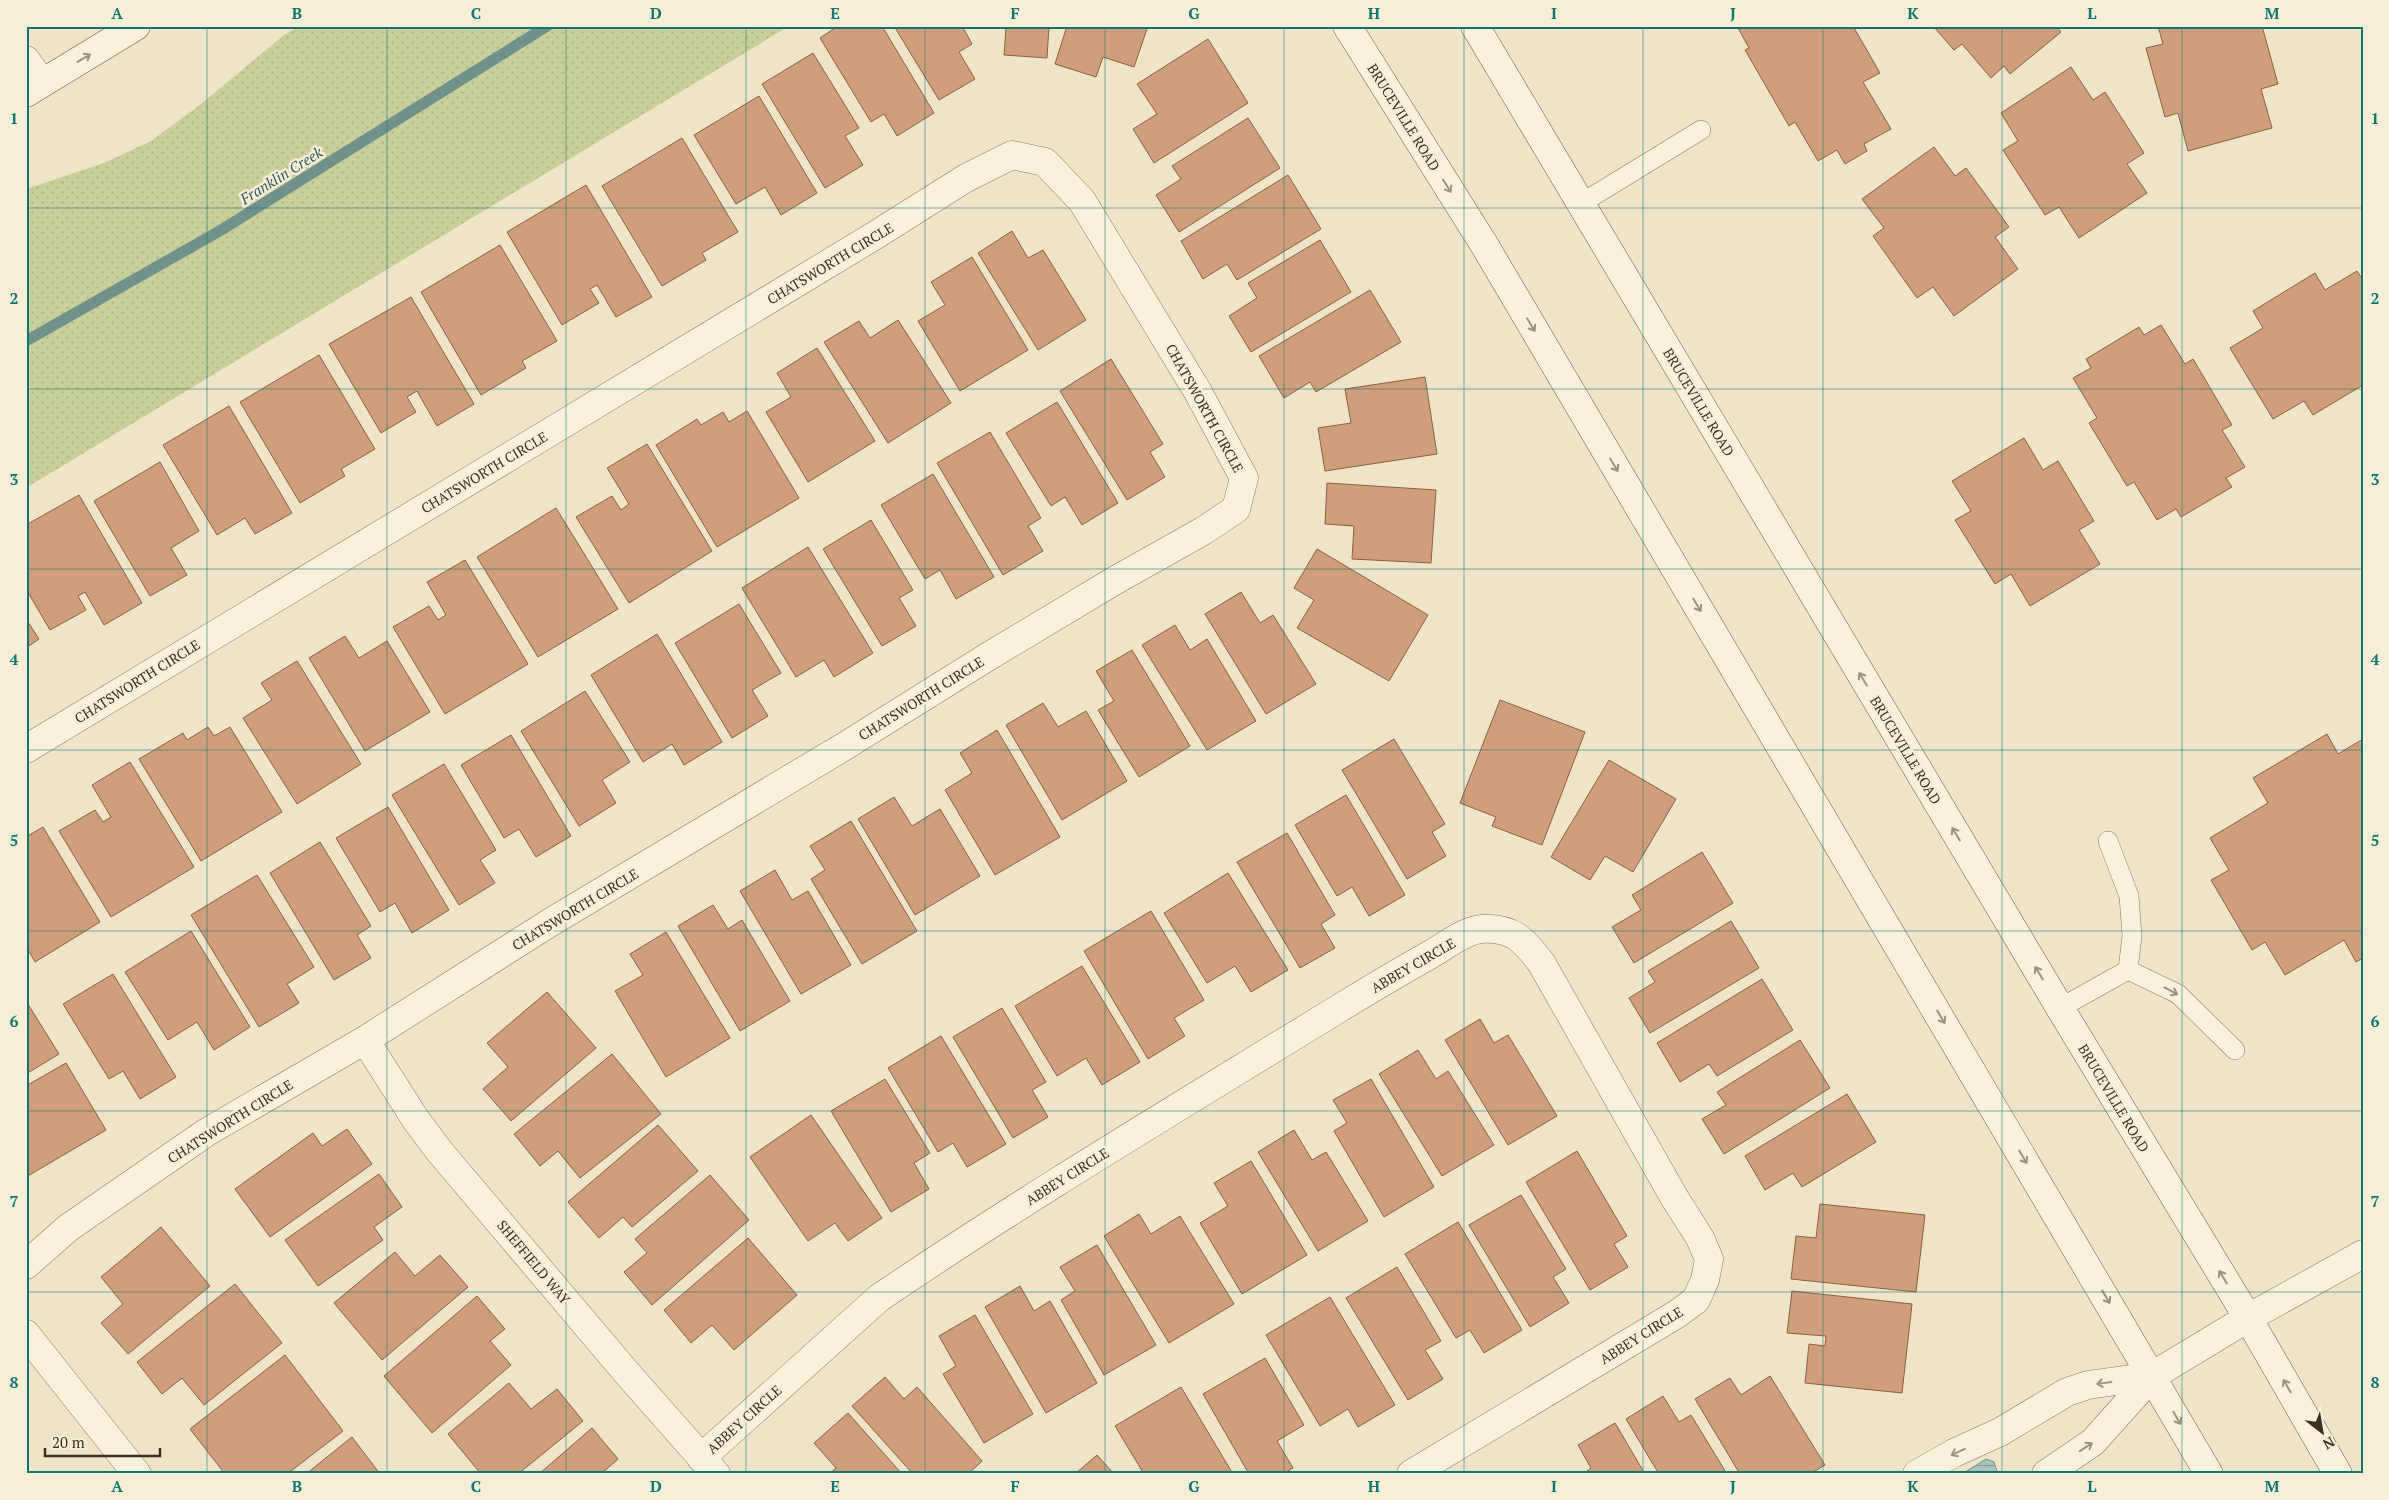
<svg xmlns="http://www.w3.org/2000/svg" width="2389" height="1500" font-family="'PT Serif',serif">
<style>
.grass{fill:url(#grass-dots)}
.water{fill:url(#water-rules);stroke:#6f938a}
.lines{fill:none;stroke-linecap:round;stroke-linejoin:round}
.stream{stroke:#6f938a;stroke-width:11}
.building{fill:#cf9f7d;stroke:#8d5f41}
.service-casing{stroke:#8d765c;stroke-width:20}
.minor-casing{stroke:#8d765c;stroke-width:29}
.tertiary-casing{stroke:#8d765c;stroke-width:29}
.secondary-casing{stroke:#6f573f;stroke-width:29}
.service{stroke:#faf1dc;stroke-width:19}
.minor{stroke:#faf1dc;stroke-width:28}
.tertiary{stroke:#faf1dc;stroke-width:28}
.secondary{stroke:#faf1dc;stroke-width:28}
.oneway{stroke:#9c907e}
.grid{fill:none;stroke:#0f766e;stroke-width:1;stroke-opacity:0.55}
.labels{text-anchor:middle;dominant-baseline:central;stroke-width:5;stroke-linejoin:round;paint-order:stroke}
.street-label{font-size:14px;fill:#3d2e20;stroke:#f7eed8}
.water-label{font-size:15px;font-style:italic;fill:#2f5d5a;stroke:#f7eed8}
.neatline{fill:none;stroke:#0f766e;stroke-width:2}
.grid-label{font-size:16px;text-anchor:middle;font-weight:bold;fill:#0f766e}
</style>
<defs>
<pattern id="grass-dots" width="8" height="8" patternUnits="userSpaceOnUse" patternTransform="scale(1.25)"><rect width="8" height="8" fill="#c9cf9b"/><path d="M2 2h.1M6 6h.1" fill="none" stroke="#aeb285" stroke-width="1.8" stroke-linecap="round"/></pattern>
<pattern id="water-rules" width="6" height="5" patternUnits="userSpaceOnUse" patternTransform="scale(1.25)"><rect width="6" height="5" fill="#a9c4bc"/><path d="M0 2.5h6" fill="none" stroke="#8ba098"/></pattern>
</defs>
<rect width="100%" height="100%" fill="#f0e4c8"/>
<path class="grass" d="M300,26H789L26,488V189L104,163L151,141L201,104L284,35Z"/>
<path class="water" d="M1986,1459L1994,1462L1998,1474H1962Z"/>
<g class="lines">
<path class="stream" d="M26,341L223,229L547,26"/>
</g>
<path class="building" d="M838,26H882L934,113L897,136L884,114L871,122L820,38Z
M894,26H962L972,44L959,52L975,79L939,100Z
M1049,26L1047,58L1004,55L1006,28L990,27Z
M1067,26H1148L1134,67L1103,57L1096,77L1055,64Z
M1737,26H1853L1880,73L1863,82L1891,129L1864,144L1867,151L1845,164L1837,150L1818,161L1795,122L1789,126L1745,50L1749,48Z
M1933,26H2056L2061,32L2010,74L2004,66L1991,78L1962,44L1954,50Z
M2158,26H2262L2278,84L2261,89L2272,128L2188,151L2178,113L2165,117L2146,48L2163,44Z
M1208,39L1248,103L1154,163L1133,129L1157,114L1137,84Z
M813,53L859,128L845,136L863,165L825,188L762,84Z
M2071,67L2093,100L2105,92L2144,153L2127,164L2147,193L2079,238L2059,207L2045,215L2003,150L2018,141L2001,113Z
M759,96L817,193L781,215L765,187L736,204L694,135Z
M1248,118L1280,168L1179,232L1156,195L1181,179L1172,166Z
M682,138L738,232L702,253L706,260L662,286L602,186Z
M1934,147L1955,176L1966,168L2009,227L1995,237L2018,269L1954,316L1933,287L1917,298L1873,236L1884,228L1862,199Z
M1288,175L1321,229L1237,280L1227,264L1203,279L1181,241Z
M586,185L652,297L616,317L597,285L590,289L599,303L562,325L507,232Z
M1012,231L1028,258L1043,250L1086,320L1038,350L978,253Z
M1320,240L1351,292L1251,352L1229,316L1257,298L1248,283Z
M500,245L557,341L522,361L526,368L481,395L421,292Z
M972,257L1028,350L960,391L918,321L945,305L931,282Z
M2357,271L2363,280V385L2313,415L2304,401L2273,419L2230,348L2263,328L2253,311L2315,273L2325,290Z
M1370,290L1401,342L1316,392L1310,382L1284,398L1259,356Z
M411,297L474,404L437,426L417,391L407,397L416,412L381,433L329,344Z
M898,320L951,403L888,443L824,342L859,321L870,338Z
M2161,325L2185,364L2193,359L2232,425L2222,430L2245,467L2226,478L2232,487L2181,517L2176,509L2157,520L2134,482L2127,486L2089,423L2097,418L2073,378L2091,368L2086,359L2139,327L2144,335Z
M817,348L875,441L808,482L766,412L791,397L777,373Z
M319,355L375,449L341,469L345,476L300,503L240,402Z
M1111,359L1163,444L1150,452L1165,477L1127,500L1060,391Z
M1425,377L1437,454L1325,471L1318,428L1351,423L1345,389Z
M1057,402L1118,503L1082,525L1065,497L1051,506L1006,433Z
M229,406L292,513L255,534L245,518L217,535L163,445Z
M747,411L799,498L717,547L656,445L697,419L701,425L723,412L729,422Z
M990,432L1041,518L1028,526L1043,551L1003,575L937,463Z
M2024,438L2043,470L2058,461L2094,521L2079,530L2100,564L2030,606L2011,574L1995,584L1955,520L1971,511L1952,481Z
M647,444L712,551L629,603L576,517L612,496L621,510L629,504L607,468Z
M160,462L199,531L171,548L187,575L150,596L94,501Z
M933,474L994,577L956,599L940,570L925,579L881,505Z
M1327,483L1436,490L1431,563L1352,559L1354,526L1325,524Z
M79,495L142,603L104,625L85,592L78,596L86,610L50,630L26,589V525Z
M556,508L618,609L538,657L477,557Z
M871,520L913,590L899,598L916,626L882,646L823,549Z
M808,547L873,653L834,677L824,660L796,677L742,588Z
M1317,549L1428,615L1389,681L1297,628L1314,600L1294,588Z
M465,560L528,664L445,714L393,627L429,606L438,620L446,615L427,582Z
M1241,592L1260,623L1273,615L1316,684L1266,714L1205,614Z
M739,604L781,673L752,690L768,716L732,738L675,643Z
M26,619L39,639L26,648Z
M1175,625L1190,650L1207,639L1256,721L1207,750L1142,645Z
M657,634L722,742L684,765L672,744L643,762L591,675Z
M345,636L359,658L387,641L430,712L365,751L309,658Z
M1132,650L1190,746L1139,777L1098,710L1114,701L1096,671Z
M297,661L361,764L297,804L243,718L272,700L261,683Z
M585,691L630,762L602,780L616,803L579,826L521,731Z
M1500,700L1585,732L1542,845L1492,826L1496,817L1460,803Z
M1043,703L1058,727L1086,711L1127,781L1062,820L1006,725Z
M208,727L214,736L230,727L282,812L201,861L139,759L183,733L187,740Z
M997,730L1060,837L995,875L945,790L972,773L960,753Z
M2327,734L2338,754L2363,739V958L2356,962L2344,940L2285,975L2265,942L2252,950L2211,880L2229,870L2210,838L2268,803L2253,778Z
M511,735L571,836L536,857L519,829L504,838L461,765Z
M1394,739L1445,824L1432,832L1446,856L1407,879L1342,770Z
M1609,760L1676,799L1633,872L1605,856L1590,880L1551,857Z
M130,762L194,867L111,917L59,831L95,810L103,822L111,817L92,785Z
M444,764L496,850L480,860L495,883L459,905L392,795Z
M1346,795L1405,895L1369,916L1352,887L1337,896L1295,825Z
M894,797L912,826L940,809L980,876L915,915L858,819Z
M388,807L449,910L412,933L395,903L380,912L336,838Z
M851,821L917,931L862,964L811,879L825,870L810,846Z
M43,827L100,922L35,962L26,946V837Z
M1287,833L1335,915L1321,924L1335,948L1300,968L1237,862Z
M320,842L371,926L357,935L371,958L334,980L270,873Z
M1702,852L1733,903L1634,963L1612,927L1641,910L1632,895Z
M775,870L792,900L808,891L851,965L801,994L740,891Z
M1228,873L1288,970L1251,992L1235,966L1207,983L1164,913Z
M257,875L314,967L287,984L299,1003L259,1027L191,915Z
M713,905L728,929L742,920L790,1001L740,1031L678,926Z
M1151,911L1204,1000L1174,1018L1185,1036L1148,1059L1084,951Z
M1731,921L1759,968L1650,1033L1629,998L1655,982L1648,971Z
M191,931L250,1027L214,1050L197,1022L168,1040L125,972Z
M666,932L730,1038L666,1077L615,991L643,975L630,954Z
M1082,966L1140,1062L1102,1085L1086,1058L1057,1076L1015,1006Z
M113,974L176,1077L140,1099L123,1071L109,1079L63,1004Z
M1762,979L1793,1030L1717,1076L1709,1064L1680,1082L1657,1043Z
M547,992L596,1048L511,1121L483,1089L508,1067L487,1043Z
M26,1001L59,1054L26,1074Z
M1002,1008L1046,1082L1032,1090L1048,1117L1013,1138L953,1037Z
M1480,1019L1494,1043L1508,1035L1557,1116L1508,1145L1445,1040Z
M941,1036L1006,1144L967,1167L953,1143L938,1152L888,1068Z
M1800,1040L1830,1088L1724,1154L1702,1119L1726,1105L1717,1092Z
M1418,1050L1436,1079L1448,1071L1494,1145L1442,1176L1379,1074Z
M612,1054L661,1114L580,1178L558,1151L540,1166L514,1134Z
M66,1063L106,1130L26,1177V1086Z
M885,1079L930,1153L914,1163L929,1189L891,1212L831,1111Z
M1371,1079L1434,1187L1384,1217L1334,1131L1347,1123L1333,1100Z
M1847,1094L1876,1142L1802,1187L1793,1173L1765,1190L1745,1156Z
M811,1115L882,1218L848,1241L835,1223L808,1241L750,1157Z
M658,1125L698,1171L632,1227L623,1217L599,1238L568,1202Z
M347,1129L372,1164L270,1237L235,1189L313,1133L322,1146Z
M1294,1130L1312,1160L1326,1152L1368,1221L1318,1251L1258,1152Z
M1577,1151L1627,1236L1614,1244L1628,1267L1590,1290L1526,1182Z
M1251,1161L1307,1255L1242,1294L1200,1223L1228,1206L1214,1183Z
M379,1174L402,1207L374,1227L383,1240L318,1286L285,1240Z
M710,1175L749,1220L652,1305L624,1272L647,1253L635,1239Z
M1521,1195L1566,1269L1553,1277L1569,1303L1530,1327L1469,1225Z
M1820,1204L1925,1215L1916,1292L1791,1279L1796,1236L1816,1238Z
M1139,1214L1151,1234L1180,1216L1234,1304L1169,1343L1104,1236Z
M1458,1222L1522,1330L1484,1353L1470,1330L1456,1338L1405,1254Z
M161,1227L210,1286L128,1354L101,1323L123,1304L101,1277Z
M748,1238L797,1295L734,1350L712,1325L691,1343L664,1310Z
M1097,1245L1156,1345L1104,1375L1061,1300L1075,1291L1060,1267Z
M395,1252L415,1276L440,1255L468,1287L382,1360L334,1303Z
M1397,1267L1441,1341L1425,1350L1443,1379L1408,1400L1346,1298Z
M235,1284L282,1343L204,1405L182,1378L162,1394L137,1362Z
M1020,1286L1034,1311L1050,1301L1097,1383L1046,1413L985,1307Z
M1792,1291L1912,1304L1902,1393L1805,1383L1809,1344L1825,1346L1826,1336L1787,1333Z
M477,1296L505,1329L490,1341L511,1365L432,1433L384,1376Z
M1330,1297L1395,1405L1358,1427L1348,1409L1320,1426L1266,1335Z
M975,1315L1033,1414L984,1443L943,1374L956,1366L939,1336Z
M285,1355L343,1431L287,1474H225L190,1429Z
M1265,1358L1304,1425L1277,1441L1293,1468L1283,1474H1249L1203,1394Z
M1770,1376L1825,1465L1810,1474H1740L1695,1399L1730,1378L1741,1395Z
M885,1377L904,1399L917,1387L982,1461L968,1474H913L852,1406Z
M509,1383L531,1409L557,1389L583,1421L518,1474H481L448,1434Z
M1181,1387L1233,1474H1144L1115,1426Z
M1663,1396L1679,1422L1691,1415L1727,1474H1659L1626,1419Z
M848,1413L902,1474H829L836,1468L814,1443Z
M1615,1423L1645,1474H1583L1591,1468L1578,1445Z
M592,1428L618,1459L601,1474H539Z
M352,1437L380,1474H306Z
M1097,1455L1114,1474H1075Z"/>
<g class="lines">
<g class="service-casing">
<path id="service" d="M1580,204L1701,130
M2108,841L2129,896L2132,936L2128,970
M2128,970L2178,994L2235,1050
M2060,1008L2128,970"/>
</g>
<g class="minor-casing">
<path id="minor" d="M26,749L874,236L966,178L1012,155L1045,162L1082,201L1198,392L1244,478L1236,509L1203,531L1114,581L989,656L845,746L551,922L365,1040L207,1132L68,1228L26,1265
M365,1040L416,1120L440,1152L626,1372L716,1474
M26,1334L137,1474
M701,1458L879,1298C1029,1196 1184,1104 1338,1009C1369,990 1401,971 1433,953C1447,945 1465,930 1482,929C1513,927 1525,941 1542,964L1674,1197L1700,1238L1709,1259L1705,1280L1696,1300L1677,1314L1411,1474"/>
</g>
<g class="tertiary-casing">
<path id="tertiary" d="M26,60L42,83
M1917,1474L1954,1453L2000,1432L2067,1392L2088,1385L2152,1376
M2046,1474L2093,1442L2152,1376L2248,1318L2363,1254"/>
</g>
<g class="secondary-casing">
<path id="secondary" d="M1347,26L1485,246L2209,1474
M1475,26L2060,1008L2248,1318L2338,1474
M26,93L136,26"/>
</g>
<use href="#service" class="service"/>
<use href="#minor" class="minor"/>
<use href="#tertiary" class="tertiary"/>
<use href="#secondary" class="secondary"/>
</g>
<defs><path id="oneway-shaft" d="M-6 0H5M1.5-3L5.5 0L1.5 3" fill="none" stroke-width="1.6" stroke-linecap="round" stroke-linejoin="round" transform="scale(1.25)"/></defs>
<g class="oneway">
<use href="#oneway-shaft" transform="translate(84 58) rotate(-31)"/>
<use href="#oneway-shaft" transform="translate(1447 186) rotate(58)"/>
<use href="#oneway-shaft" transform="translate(1531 325) rotate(59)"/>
<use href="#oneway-shaft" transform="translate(1614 465) rotate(59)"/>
<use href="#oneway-shaft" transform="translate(1697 605) rotate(59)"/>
<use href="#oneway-shaft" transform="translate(1863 679) rotate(-121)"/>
<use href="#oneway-shaft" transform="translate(1956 834) rotate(-121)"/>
<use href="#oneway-shaft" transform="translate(2039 973) rotate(-121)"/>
<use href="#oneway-shaft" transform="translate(2171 991) rotate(28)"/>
<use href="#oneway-shaft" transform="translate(1941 1017) rotate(59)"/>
<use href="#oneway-shaft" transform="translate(2023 1157) rotate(59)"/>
<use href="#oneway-shaft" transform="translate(2223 1277) rotate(-121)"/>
<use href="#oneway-shaft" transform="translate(2106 1297) rotate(59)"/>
<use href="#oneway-shaft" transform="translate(2104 1383) rotate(172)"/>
<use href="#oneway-shaft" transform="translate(2287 1386) rotate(-120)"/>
<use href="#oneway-shaft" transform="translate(2177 1418) rotate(60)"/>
<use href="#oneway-shaft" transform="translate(2086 1447) rotate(-33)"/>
<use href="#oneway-shaft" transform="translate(1958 1452) rotate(155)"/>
</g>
<path class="grid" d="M207,26V1474M387,26V1474M566,26V1474M746,26V1474M925,26V1474M1105,26V1474M1284,26V1474M1464,26V1474M1643,26V1474M1823,26V1474M2002,26V1474M2182,26V1474M26,208H2363M26,389H2363M26,569H2363M26,750H2363M26,931H2363M26,1111H2363M26,1292H2363"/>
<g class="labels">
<g class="street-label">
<text transform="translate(1404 117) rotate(58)">BRUCEVILLE ROAD</text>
<text transform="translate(830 263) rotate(-31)">CHATSWORTH CIRCLE</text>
<text transform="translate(1699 402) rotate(59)">BRUCEVILLE ROAD</text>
<text transform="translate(1205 408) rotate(61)">CHATSWORTH CIRCLE</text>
<text transform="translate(484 472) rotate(-31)">CHATSWORTH CIRCLE</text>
<text transform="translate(137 681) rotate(-32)">CHATSWORTH CIRCLE</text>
<text transform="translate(921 698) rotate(-32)">CHATSWORTH CIRCLE</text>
<text transform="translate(1906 750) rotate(59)">BRUCEVILLE ROAD</text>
<text transform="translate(575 909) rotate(-31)">CHATSWORTH CIRCLE</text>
<text transform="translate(1413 965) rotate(-30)">ABBEY CIRCLE</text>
<text transform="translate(2114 1098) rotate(59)">BRUCEVILLE ROAD</text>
<text transform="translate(230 1121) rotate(-32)">CHATSWORTH CIRCLE</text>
<text transform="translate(1067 1176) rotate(-32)">ABBEY CIRCLE</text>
<text transform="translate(534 1262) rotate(50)">SHEFFIELD WAY</text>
<text transform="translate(1641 1335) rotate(-32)">ABBEY CIRCLE</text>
<text transform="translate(744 1419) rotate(-42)">ABBEY CIRCLE</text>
</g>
<g class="water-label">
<text transform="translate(281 175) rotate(-32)">Franklin Creek</text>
</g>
</g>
<rect width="2389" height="1500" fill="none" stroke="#f7eed8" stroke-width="55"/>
<g transform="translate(2322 1432) rotate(149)" stroke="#f7eed8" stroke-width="4" paint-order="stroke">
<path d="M0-4L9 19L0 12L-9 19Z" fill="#3d2e20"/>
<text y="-8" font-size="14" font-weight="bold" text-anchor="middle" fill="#3d2e20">N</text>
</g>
<path d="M45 1448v8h115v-8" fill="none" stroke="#3d2e20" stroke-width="2.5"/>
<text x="52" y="1448" font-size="15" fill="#3d2e20" stroke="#f7eed8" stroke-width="4" paint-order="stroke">20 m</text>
<rect x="28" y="28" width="2334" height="1444" class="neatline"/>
<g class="grid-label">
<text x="117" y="19">A</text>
<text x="297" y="19">B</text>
<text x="476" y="19">C</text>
<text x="656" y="19">D</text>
<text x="835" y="19">E</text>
<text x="1015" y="19">F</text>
<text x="1194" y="19">G</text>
<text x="1374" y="19">H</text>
<text x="1554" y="19">I</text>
<text x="1733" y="19">J</text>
<text x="1913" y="19">K</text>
<text x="2092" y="19">L</text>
<text x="2272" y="19">M</text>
<text x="14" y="124">1</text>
<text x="2375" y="124">1</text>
<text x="14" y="304">2</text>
<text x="2375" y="304">2</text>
<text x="14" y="485">3</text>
<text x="2375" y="485">3</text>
<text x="14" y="665">4</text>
<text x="2375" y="665">4</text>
<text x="14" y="846">5</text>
<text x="2375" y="846">5</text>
<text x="14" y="1027">6</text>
<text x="2375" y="1027">6</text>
<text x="14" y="1207">7</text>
<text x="2375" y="1207">7</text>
<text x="14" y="1388">8</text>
<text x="2375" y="1388">8</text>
<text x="117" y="1492">A</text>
<text x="297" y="1492">B</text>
<text x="476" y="1492">C</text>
<text x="656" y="1492">D</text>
<text x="835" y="1492">E</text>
<text x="1015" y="1492">F</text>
<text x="1194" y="1492">G</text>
<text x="1374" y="1492">H</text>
<text x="1554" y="1492">I</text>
<text x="1733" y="1492">J</text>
<text x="1913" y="1492">K</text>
<text x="2092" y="1492">L</text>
<text x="2272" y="1492">M</text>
</g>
</svg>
